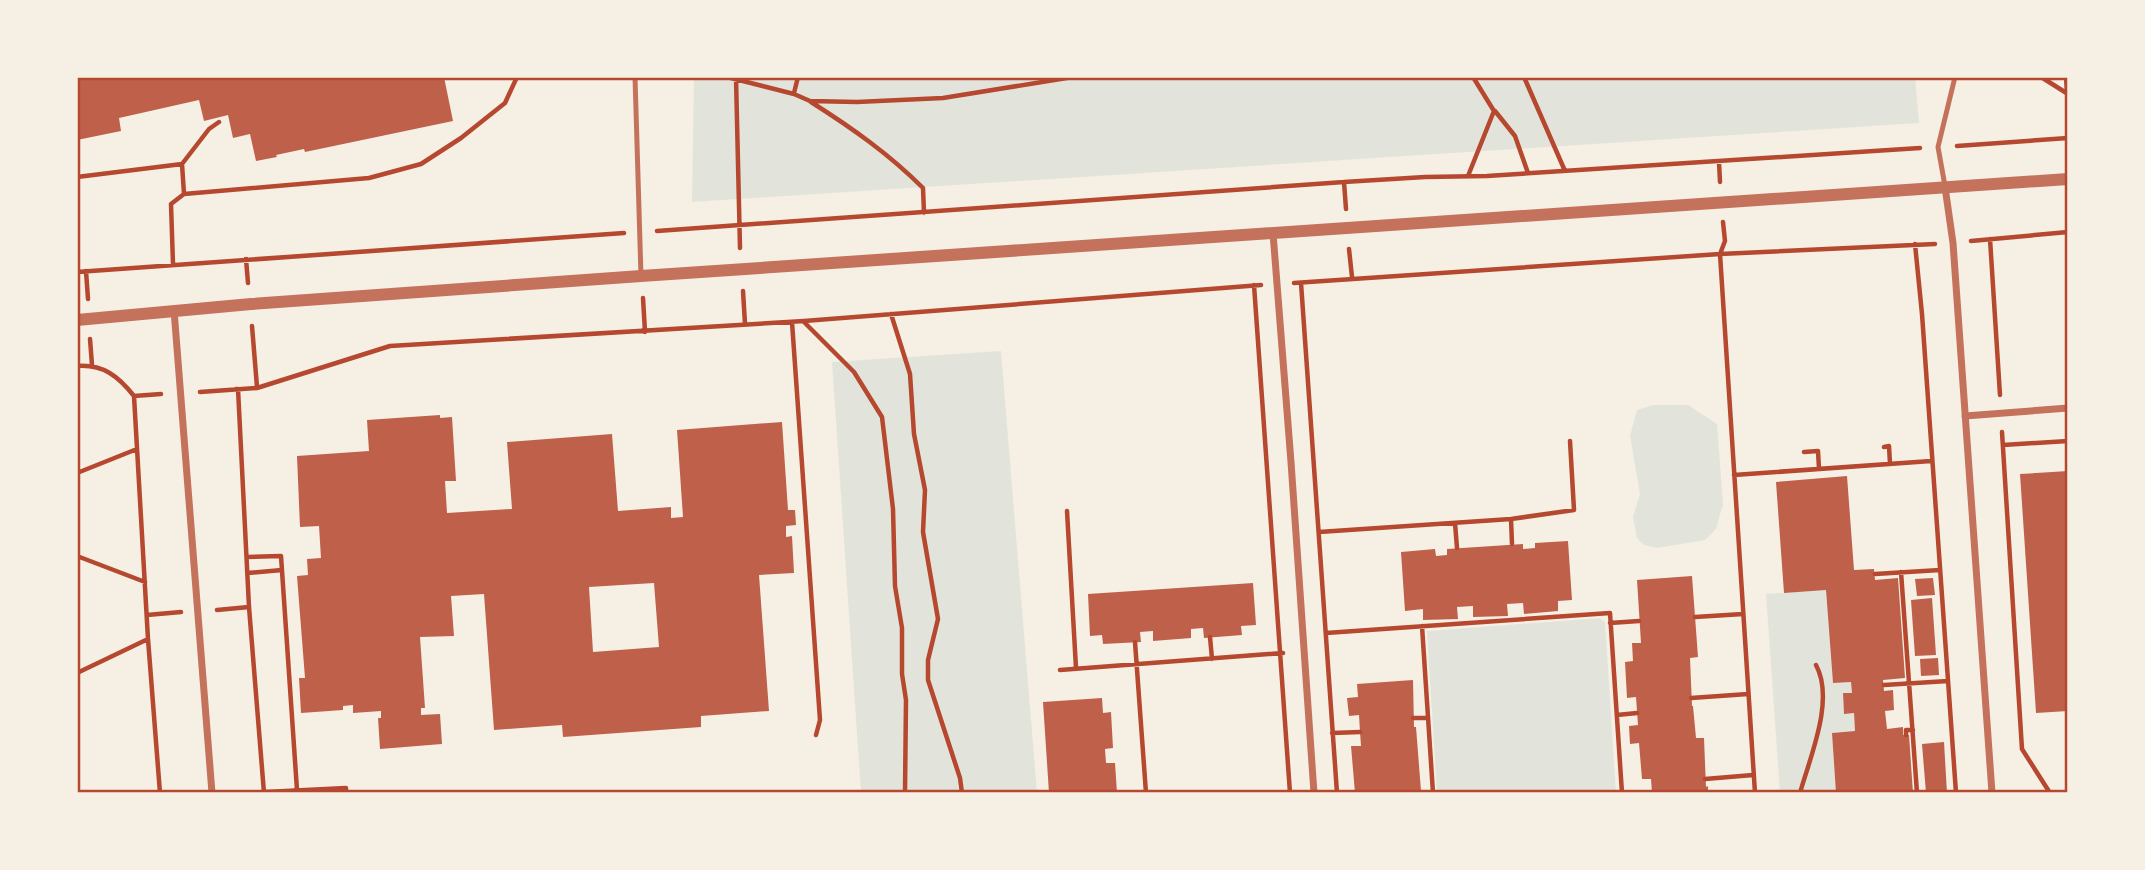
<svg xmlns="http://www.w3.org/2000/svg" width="2145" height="870" font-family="Literata,serif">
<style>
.green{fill:#e2e4dc}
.building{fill:#bf614a;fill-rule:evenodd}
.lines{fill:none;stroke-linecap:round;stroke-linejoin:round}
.path{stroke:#b5482f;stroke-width:4.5}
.service{stroke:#c5725c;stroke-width:5}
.minor{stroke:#c5725c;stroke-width:7}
.tertiary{stroke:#c5725c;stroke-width:12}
.neatline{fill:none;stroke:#b5482f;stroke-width:2.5}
</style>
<rect width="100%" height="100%" fill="#f6efe4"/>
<path class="green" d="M694,77H1915L1919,123L692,202Z
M1001,351L1037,793H861L832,362Z
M1653,405H1688L1717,424L1723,504L1716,529L1705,540L1657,548L1644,545L1637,538L1633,517L1640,494L1630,436L1637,410Z
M1826,590L1833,683L1851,682L1852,693L1843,694L1844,713H1854L1855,731L1832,733L1836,793H1780L1766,594Z
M1600,618L1605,622L1616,793H1437L1427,631Z"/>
<path class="building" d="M77,77H444L453,121L305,152L304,149L276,155L277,157L256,161L250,134L233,138L228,115L204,121L199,100L119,118L121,131L77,140Z
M440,415V418L452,417L456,481H445L447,513L512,509L507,442L612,434L618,511L671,507V518L683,517L677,430L782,422L788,510H795L796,525L786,526V537L792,536L794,573L759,575L769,711L701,716V727L563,737L562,725L494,730L484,594L451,596L454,636L420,637L425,708H421V715L440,714L442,744L380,749L378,718H381V711L353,713V705L343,706V710L301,713L299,678H305L297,576L308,575L307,559L321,558L319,526L300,527L297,456L369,451L367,420ZM654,583L659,647L593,652L589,587Z
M2068,471V711L2036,713L2020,474Z
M1847,476L1854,570L1874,569L1875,580L1898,578L1905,678L1883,680L1884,691L1893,690L1894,710L1885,711L1887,729L1903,727V735H1909L1913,793H1836L1832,733L1855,731L1854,713L1844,714L1843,693H1852L1851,682L1833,683L1826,590L1784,593L1776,482Z
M1568,541L1572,600L1558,601V611L1524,614L1523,603L1507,604L1508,616L1473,617V606L1457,607L1458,619L1423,620V609L1405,611L1401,552L1435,549L1436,556L1447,555V549L1523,544V549L1535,548V543Z
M1692,576L1698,657L1690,658L1692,706H1693L1696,738H1704L1706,787L1708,786V793H1652L1651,779H1642L1639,743L1630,744L1629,726L1638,725L1636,697L1627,698L1625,662L1633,661L1632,643H1641L1637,580Z
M1933,578L1935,595L1917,596L1915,579Z
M1253,583L1256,625L1241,626L1242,635L1204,638L1203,628L1191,629V638L1153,641V631L1140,632L1141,642L1103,644L1102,635L1090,636L1088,594Z
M1932,598L1936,655L1915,656L1911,600Z
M1938,658L1939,675L1921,676L1920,659Z
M1413,680L1414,727H1416L1421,791L1419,793H1355L1351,746H1361L1360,732L1359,715L1349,716L1347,698L1358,697L1357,684Z
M1102,698L1103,713L1111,712L1113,748L1105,749L1106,763H1115L1117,793H1049L1043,702Z
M1944,742L1947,793H1926L1922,744Z"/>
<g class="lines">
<path class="path" d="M727,77L794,94L810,101L857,102L943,98L1073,77
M1524,77L1565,171
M2041,77L2068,94
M2066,77L2068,106
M736,78L740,248
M794,93L798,77
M811,102C852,128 889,154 923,188L924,213
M1495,111L1515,136L1528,173
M1957,146L2068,138
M1719,162L1720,182
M1468,176L1494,111L1473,77
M77,177L182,164
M1344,182L1346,209
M184,194L369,178L421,164L461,138L505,103L517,77
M1723,222L1725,241L1720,254L1755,793
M657,231L1344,182L1425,177L1487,176L1920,148
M1990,239L2000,395
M1971,241L2068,232
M1915,244L1922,314L1956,793
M1349,249L1352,277
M246,259L248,283
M173,264L171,204L184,194L182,164L209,129L219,122
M86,271L88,299
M77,272L624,233
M1294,283L1720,254L1935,244
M1301,283L1337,793
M1254,285L1290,793
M743,291L745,324
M643,298L645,332
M891,314L910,374L914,434L925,490L923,532L938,619L928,660V680L960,778L962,793
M792,322L820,720L816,735
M804,322L854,372L882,417L893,509L895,586L902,628V674L906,700L905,793
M252,326L257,387
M90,339L92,365
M77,366C103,364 118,376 134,396L148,639L160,793
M236,389H238L249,607L264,793
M200,392L257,388L390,346L804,321L1261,285
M134,396L161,394
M2002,432L2022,749L2050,793
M2003,445L2068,441
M1884,447L1889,446L1890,464
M1804,452L1818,451L1819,469
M77,473L137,449
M1734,475L1931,461
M1067,511L1076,668
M1511,519L1512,544
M1455,523L1457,548
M1319,532L1511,519L1574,510L1570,441
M77,556L145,582
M247,557L281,556L297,790
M1901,572L1917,793
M248,573L282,570
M1875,574L1940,570
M217,610L249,607
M147,615L181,612
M1695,617L1743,614
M1610,623L1639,621
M1422,626L1433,793
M1326,633L1610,613L1622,793
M1210,637L1212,659
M1135,642L1146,793
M1060,670L1283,653
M77,673L148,639
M1884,685L1948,681
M1691,698L1748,694
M1617,715L1637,713
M1413,718H1428
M1332,733L1360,732
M1906,735V730H1913
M1705,779L1753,775
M265,792L346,788V793
M1800,793C1810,757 1835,700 1816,665"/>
<path class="service" d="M635,77L641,276
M1945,186L1938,147L1955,77"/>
<path class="minor" d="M1945,187L1953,243L1992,793
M1273,233L1291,462L1314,793
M174,310L212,793
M1965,416L2068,408"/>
<path class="tertiary" d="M77,320L251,304L641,276L2068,179"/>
</g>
<rect width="2145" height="870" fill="none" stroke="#f6efe4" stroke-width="158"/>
<rect x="79" y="79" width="1987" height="712" class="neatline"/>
</svg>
